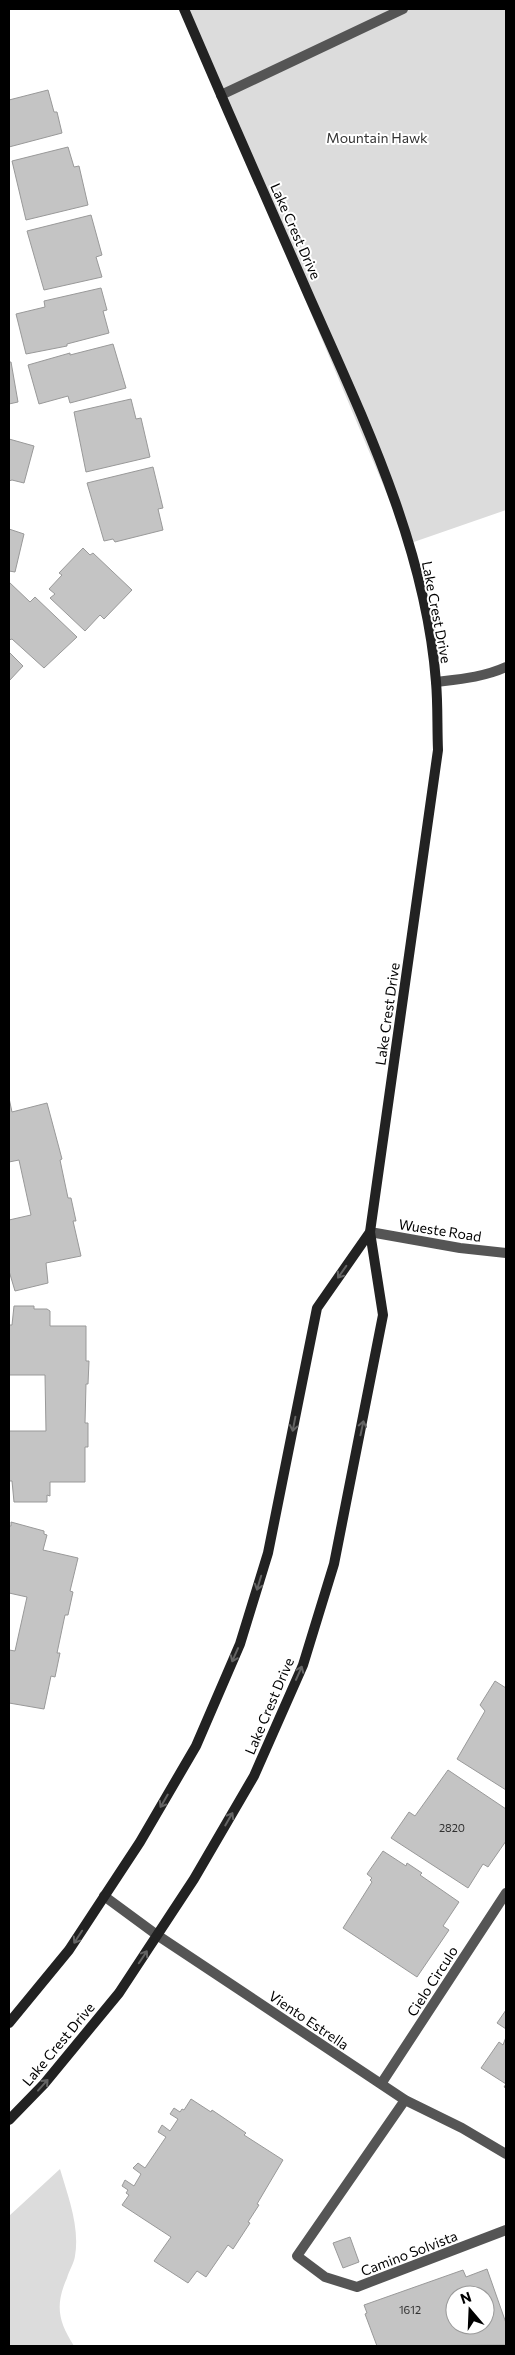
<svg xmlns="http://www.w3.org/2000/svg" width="515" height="2355" font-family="Commissioner,sans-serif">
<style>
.green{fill:#dcdcdc}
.building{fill:#c4c4c4;stroke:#999;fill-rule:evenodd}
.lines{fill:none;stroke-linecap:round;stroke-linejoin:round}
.service{stroke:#555;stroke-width:10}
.minor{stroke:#555;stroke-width:10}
.tertiary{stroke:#555;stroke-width:10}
.secondary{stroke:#222;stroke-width:10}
.oneway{stroke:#646464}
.labels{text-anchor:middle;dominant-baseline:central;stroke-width:4;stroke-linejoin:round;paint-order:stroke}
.number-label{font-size:11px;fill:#313131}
.park-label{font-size:14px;fill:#333;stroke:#fff}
.street-label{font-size:14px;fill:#000;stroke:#fff}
</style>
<rect width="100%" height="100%" fill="#fff"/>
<path class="green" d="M183,9H506V510L408,544Z
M60,2169C68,2196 80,2227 75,2256C74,2263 69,2271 67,2278C55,2305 58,2321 74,2346H9V2216Z"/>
<path class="building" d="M48,90L54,112H57L62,133L9,147V100Z
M68,147L74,167L79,166L88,205L26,220L12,161Z
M91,215L102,255L96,257L102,277L44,290L27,231Z
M101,288L107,310L103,311L109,333L67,344V346L26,354L16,314L45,307L44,301Z
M113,344L126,388L70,403L68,396L39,404L28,365L70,353V355Z
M9,362H11L18,402L9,404Z
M131,399L136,419L141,418L150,457L86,472L74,412Z
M9,439L34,446L24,483L12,480L9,481Z
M153,467L163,508L158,509L163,530L115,542L113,539L104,541L87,483Z
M9,529L24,534L15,572L9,571Z
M83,548L90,555L93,553L132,590L104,619L100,615L85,631L50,598L55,594L49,589L62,575L59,573Z
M9,582L30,602L35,597L77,637L44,668L12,639L9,640Z
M9,652L23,666L9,681Z
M9,1098L12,1112L47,1103L62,1159L60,1160L68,1198H71L76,1221H73L81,1256L46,1263L48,1283L15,1291L9,1271V1220L31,1215L19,1160L9,1162Z
M14,1306H34V1309H47L50,1311V1326H86V1361H89L88,1384H86L85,1423H88V1447H85V1482H50V1496L47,1495V1502H14L12,1481H9V1431H46L45,1375H9V1325H12Z
M11,1522L44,1531V1534L47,1535L43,1550L78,1558L70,1591L73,1592L68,1615H65L57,1653H60L55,1677L51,1676L44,1709L9,1703V1705V1650L15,1651L27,1597L9,1593V1526H11Z
M495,1681L506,1688V1790L457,1759L485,1711L480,1705Z
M448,1770L506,1809V1841L488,1867L483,1864L468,1888L391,1838L409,1812L415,1816Z
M383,1851L406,1866L407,1863L422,1873L420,1875L459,1902L443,1926L449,1930L417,1977L343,1928L372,1882L370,1880L372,1878L367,1874Z
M506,2010V2029L497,2023Z
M506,2037V2088L504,2087L506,2084L481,2068L499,2042L503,2045Z
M191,2099L211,2112L212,2110L246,2133L244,2135L283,2160L257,2204L259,2205L248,2222L250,2223L233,2249L228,2245L206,2277L197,2271L188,2283L154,2261L171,2237L122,2205L129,2195L126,2193L128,2190L122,2186L125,2180L134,2186L141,2174L133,2168L138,2163L145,2168L166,2137L158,2132L162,2125L170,2131L178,2119L170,2114L174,2108L180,2112L182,2109L184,2110Z
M350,2237L359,2262L343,2268L333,2243Z
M487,2269L506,2323V2345L377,2346L365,2314L367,2313L364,2305L463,2270L466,2277ZM455,2295H485V2325H455Z"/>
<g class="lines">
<path class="service" d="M221,95L403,9
M405,2100L297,2256L325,2277L357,2287L506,2230"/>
<path class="minor" d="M104,1896L157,1935L405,2100L462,2128L506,2154
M381,2084L506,1893"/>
<path class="tertiary" d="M436,682C461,679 484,677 506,667
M370,1232L460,1248L506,1253"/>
<path class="secondary" d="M9,2023L69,1950L140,1842L196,1746L240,1644L268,1553L317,1308L370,1232
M9,2120L44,2084L119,1993L194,1879L254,1776L303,1665L334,1564L383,1315L370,1232L438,750C437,727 438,705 436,682C426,548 363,418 309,296C267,200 225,105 184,9"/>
</g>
<defs><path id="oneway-shaft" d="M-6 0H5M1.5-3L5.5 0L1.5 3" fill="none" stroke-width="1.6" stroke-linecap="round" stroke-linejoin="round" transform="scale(1.25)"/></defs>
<g class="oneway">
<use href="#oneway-shaft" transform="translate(342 1272) rotate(125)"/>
<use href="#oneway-shaft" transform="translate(294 1424) rotate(101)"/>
<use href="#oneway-shaft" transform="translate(362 1428) rotate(-78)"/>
<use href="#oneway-shaft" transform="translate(259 1583) rotate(107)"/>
<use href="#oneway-shaft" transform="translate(235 1655) rotate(114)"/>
<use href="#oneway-shaft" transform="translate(299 1673) rotate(-66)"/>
<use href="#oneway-shaft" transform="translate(164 1801) rotate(120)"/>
<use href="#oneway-shaft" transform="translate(229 1819) rotate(-60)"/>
<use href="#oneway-shaft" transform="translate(78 1937) rotate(123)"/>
<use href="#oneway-shaft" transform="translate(143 1957) rotate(-56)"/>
<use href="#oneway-shaft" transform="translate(43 2085) rotate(-48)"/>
</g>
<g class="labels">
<g class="number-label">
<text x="452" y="1827">2820</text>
<text x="410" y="2309">1612</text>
</g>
<g class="park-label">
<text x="377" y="137">Mountain Hawk</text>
</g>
<g class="street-label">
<text transform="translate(296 231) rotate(66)">Lake Crest Drive</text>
<text transform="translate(437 612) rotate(79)">Lake Crest Drive</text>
<text transform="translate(387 1014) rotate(-82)">Lake Crest Drive</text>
<text transform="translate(440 1230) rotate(9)">Wueste Road</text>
<text transform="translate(269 1706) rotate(-67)">Lake Crest Drive</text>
<text transform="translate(432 1981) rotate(-57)">Cielo Circulo</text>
<text transform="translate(309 2020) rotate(34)">Viento Estrella</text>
<text transform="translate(58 2044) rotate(-50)">Lake Crest Drive</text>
<text transform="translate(409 2253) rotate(-21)">Camino Solvista</text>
</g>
</g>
<rect width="515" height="2355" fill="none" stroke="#000000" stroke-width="20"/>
<g transform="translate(470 2310) rotate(341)"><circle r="24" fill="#ffffff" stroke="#999999"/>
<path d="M0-4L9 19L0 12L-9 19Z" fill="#000000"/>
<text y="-8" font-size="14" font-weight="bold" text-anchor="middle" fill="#000000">N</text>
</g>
</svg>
